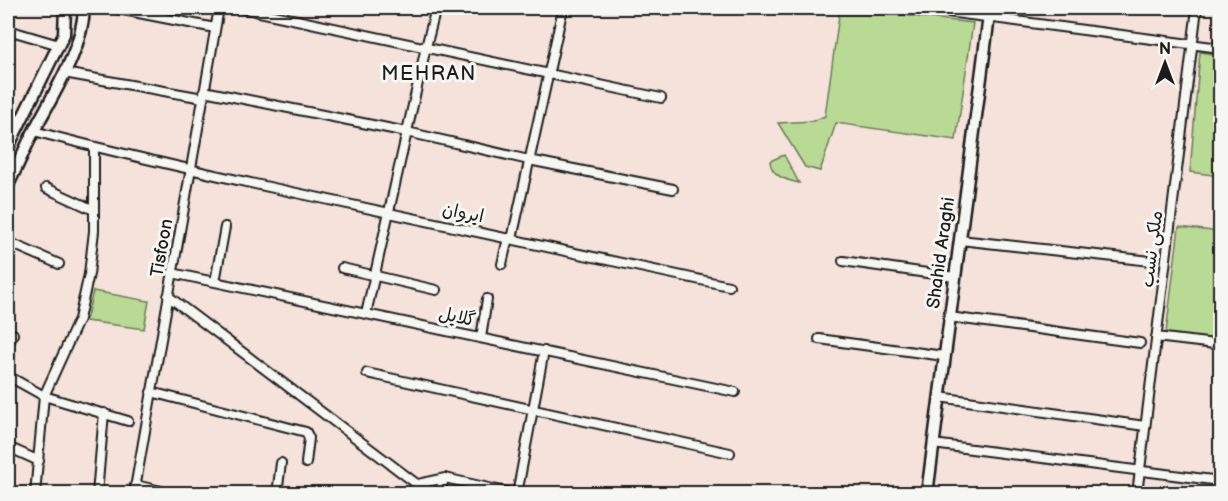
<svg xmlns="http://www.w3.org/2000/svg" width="1228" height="501" font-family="'Balsamiq Sans','Playpen Sans Arabic',sans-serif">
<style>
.green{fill:#b9da94;stroke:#6a7b58;stroke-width:1.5}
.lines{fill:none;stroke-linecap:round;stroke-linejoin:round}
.minor-casing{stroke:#1c1c1c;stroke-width:12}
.secondary-casing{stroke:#1c1c1c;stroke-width:15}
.minor{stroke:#f6f6f2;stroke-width:8}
.secondary{stroke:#f6f6f2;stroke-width:10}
.labels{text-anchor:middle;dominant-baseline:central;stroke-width:6;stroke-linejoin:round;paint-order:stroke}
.street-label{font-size:18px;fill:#1c1c1c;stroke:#f6f6f2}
.neighbourhood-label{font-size:20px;letter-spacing:1.5px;fill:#1c1c1c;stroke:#f6f6f2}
</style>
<rect width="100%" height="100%" fill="#f4e2db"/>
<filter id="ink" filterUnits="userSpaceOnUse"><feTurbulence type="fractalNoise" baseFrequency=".0167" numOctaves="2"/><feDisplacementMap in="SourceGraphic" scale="12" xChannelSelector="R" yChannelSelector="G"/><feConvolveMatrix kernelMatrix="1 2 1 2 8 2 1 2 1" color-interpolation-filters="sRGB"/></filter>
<g filter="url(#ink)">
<path class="green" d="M840,8L973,23L956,140L836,123L820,171L805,167L778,123L813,121L825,116Z
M1200,52L1220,55V176L1190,172Z
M784,155L799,183C786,180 771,176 770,161Z
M1179,227L1220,232V341L1166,333Z
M93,291L149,301L144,329L86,321Z"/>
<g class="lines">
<g class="minor-casing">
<path id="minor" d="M113,8L215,28
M241,8L661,98
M917,8L1220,48
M8,30L59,45
M64,73L203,98
M204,91L407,132L529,160L673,189
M34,131C107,151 181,167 255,184C413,219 571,252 729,286
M46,188L94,210
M512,239L563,8
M960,240L1151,261
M8,242L59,264
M843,261L955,277
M502,264L508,238
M342,268L436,290
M172,273L735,392
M215,282L225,227
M168,296L430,494
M366,314L426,47L436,8
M949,317L1140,343
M1156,337L1215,344
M481,338L487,299
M819,339L944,356
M8,345L13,334
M367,373L730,453
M8,376L44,396L128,421
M151,392L306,432L309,438L306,463
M939,397L1145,426
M933,444L1220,481
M8,447L39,461
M418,484L445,478L515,494
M135,485L175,494
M35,494L44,396L79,319L89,274L94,231V148
M97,494L104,413
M134,494L219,8
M277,494L281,463
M438,494L445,478
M517,494L544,351
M1137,494L1197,8"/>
</g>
<g class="secondary-casing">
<path id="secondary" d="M8,147L64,34L65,8
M8,185C17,167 25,148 34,131C53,94 83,49 84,8
M927,494L990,8"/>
</g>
<use href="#minor" class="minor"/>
<use href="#secondary" class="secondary"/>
</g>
</g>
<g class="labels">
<g class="street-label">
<text transform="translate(463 213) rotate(11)">ایروان</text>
<text transform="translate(162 248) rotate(-80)">Tisfoon</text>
<text transform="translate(1152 249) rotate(-83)">ملکی نسب</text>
<text transform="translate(941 253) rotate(-82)">Shahid Araghi</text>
<text transform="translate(457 317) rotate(12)">گلایل</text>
</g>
<g class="neighbourhood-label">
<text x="429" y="74">MEHRAN</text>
</g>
</g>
<rect width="1228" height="501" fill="none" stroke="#f6f6f2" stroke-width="30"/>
<rect x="15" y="15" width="1198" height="471" fill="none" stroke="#1c1c1c" stroke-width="2" filter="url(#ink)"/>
<g transform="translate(1165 63)" stroke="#f6f6f2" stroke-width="4.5" paint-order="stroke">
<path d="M0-4.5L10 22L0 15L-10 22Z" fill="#1c1c1c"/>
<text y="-9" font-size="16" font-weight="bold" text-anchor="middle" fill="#1c1c1c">N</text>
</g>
</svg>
